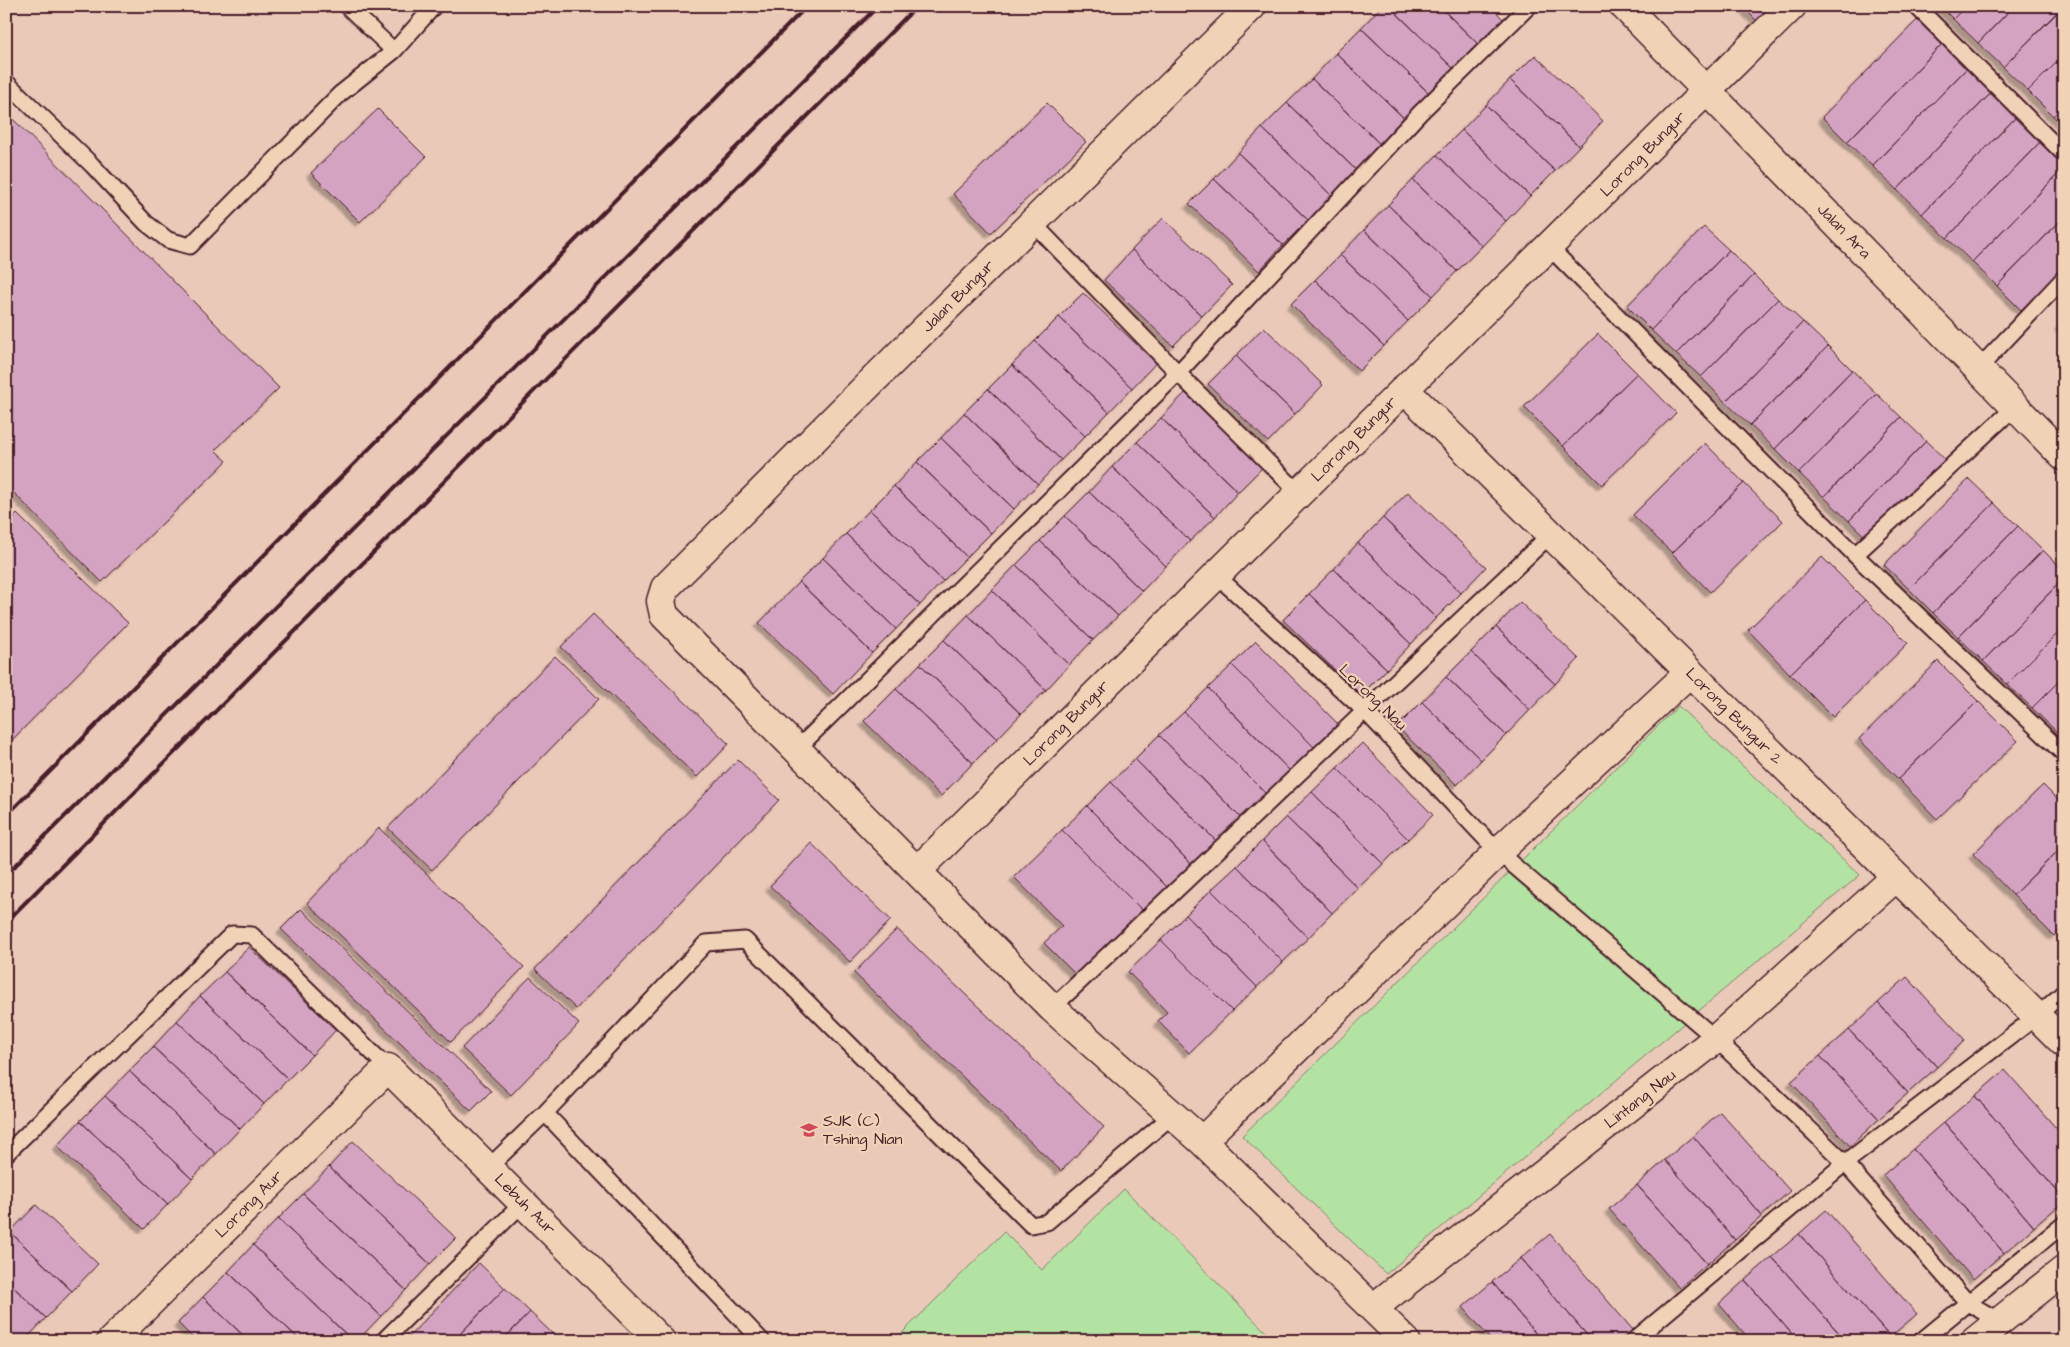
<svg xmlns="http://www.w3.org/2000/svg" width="2070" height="1347" font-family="'Architects Daughter',sans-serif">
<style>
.green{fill:#b3e3a3;stroke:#7e8167}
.building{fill:#d3a3c1;stroke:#4a1f2b;filter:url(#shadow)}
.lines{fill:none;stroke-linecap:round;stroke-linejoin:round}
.lane-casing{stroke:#4a1f2b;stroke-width:19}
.street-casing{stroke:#4a1f2b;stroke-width:31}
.lane{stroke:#f0d3b6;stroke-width:15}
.street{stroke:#f0d3b6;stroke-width:28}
.rail{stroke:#4a1f2b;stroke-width:4}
.labels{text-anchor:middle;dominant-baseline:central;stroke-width:4.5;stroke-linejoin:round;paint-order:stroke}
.street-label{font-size:16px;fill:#4a1f2b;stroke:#f0d3b6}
.poi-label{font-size:16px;fill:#4a1f2b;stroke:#f0d3b6;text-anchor:start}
</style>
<defs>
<filter id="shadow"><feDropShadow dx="-4.5" dy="4.5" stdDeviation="1" flood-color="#0004"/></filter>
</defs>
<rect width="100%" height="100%" fill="#eac9b8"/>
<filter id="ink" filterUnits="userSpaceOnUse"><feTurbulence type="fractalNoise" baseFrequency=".02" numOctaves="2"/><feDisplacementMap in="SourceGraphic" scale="10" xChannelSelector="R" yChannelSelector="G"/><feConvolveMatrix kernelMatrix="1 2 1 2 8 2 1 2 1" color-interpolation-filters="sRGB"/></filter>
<g filter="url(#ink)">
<path class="green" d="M1678,706L1860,875L1386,1274L1242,1136Z
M1124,1189L1275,1341H894L1004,1232L1042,1270Z"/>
<path class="building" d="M1382,6H1389L1455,70L1431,95L1361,28Z
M1389,6H1439L1479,45L1455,70Z
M1439,6H1490L1504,20L1479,45Z
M1742,6H1771L1757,21Z
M1940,6H1966L1953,19Z
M1966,6H2014L1978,43L1953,19Z
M2014,6H2063L2003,67L1978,43Z
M2064,6V55L2028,91L2003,67Z
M1917,20L1942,44L1847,142L1822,117Z
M1361,28L1431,95L1406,120L1336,53Z
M1942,44L1967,68L1872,166L1847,142Z
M1336,53L1406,120L1381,145L1312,79Z
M1535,55L1603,121L1579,146L1510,80Z
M2064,55V105L2053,116L2028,91Z
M1967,68L1992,92L1897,190L1872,166Z
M1312,79L1381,145L1357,171L1287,103Z
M1510,80L1579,146L1555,171L1486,105Z
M1992,92L2017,116L1922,214L1897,190Z
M1047,103L1086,142L991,233L953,194Z
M1287,103L1357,171L1332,196L1262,128Z
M1486,105L1555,171L1530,196L1462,130Z
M2064,105V126L2053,116Z
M378,109L426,157L360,222L311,173Z
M6,112L279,388L215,450L227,461L102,582L6,485Z
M2017,116L2042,140L1947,238L1922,214Z
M1262,128L1332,196L1308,220L1238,153Z
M1462,130L1530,196L1506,221L1437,155Z
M2042,140L2064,161V168L1972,262L1947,238Z
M1238,153L1308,220L1283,245L1214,179Z
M1437,155L1506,221L1482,246L1413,180Z
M2064,168V217L1997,286L1972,262Z
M1214,179L1283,245L1259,271L1189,204Z
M1413,180L1482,246L1457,271L1388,205Z
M1388,205L1457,271L1433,296L1364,230Z
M2064,217V267L2021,310L1997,286Z
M1163,218L1232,285L1202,316L1132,250Z
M1704,227L1729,250L1651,330L1627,306Z
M1364,230L1433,296L1408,321L1340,255Z
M1132,250L1202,316L1173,346L1104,280Z
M1729,250L1754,275L1676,354L1651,330Z
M1340,255L1408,321L1384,346L1315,280Z
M1754,275L1778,299L1701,377L1676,354Z
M1315,280L1384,346L1359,371L1291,304Z
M1083,293L1156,363L1132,388L1059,317Z
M1778,299L1803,322L1725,402L1701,377Z
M1059,317L1132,388L1109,412L1035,341Z
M2064,321V330L2059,326Z
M1803,322L1828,346L1750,425L1725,402Z
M1264,327L1323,385L1295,414L1236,356Z
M1598,334L1637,373L1563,446L1524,407Z
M1035,341L1109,412L1085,436L1012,365Z
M1828,346L1852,370L1775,449L1750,425Z
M1236,356L1295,414L1268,442L1208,384Z
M1012,365L1085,436L1061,460L988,389Z
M1852,370L1877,394L1799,473L1775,449Z
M1637,373L1676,413L1602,485L1563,446Z
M988,389L1061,460L1038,484L964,413Z
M1185,393L1262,468L1238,492L1161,418Z
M1877,394L1901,417L1824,497L1799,473Z
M964,413L1038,484L1014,509L941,438Z
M1901,417L1926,441L1849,521L1824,497Z
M1161,418L1238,492L1215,517L1137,442Z
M941,438L1014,509L991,533L917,462Z
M1926,441L1951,465L1873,544L1849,521Z
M1137,442L1215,517L1190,541L1112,467Z
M1705,443L1744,483L1672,553L1633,515Z
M917,462L991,533L967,557L894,486Z
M1112,467L1190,541L1166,566L1089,492Z
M1969,479L1994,503L1909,589L1884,565Z
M1744,483L1783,521L1710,592L1672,553Z
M894,486L967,557L943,581L870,510Z
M1089,492L1166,566L1142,591L1065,516Z
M1408,492L1486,567L1461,593L1383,518Z
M1994,503L2018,526L1933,613L1909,589Z
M6,508L12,514L6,520Z
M870,510L943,581L920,605L846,534Z
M17,514L128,623L6,746V525Z
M1065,516L1142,591L1118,616L1040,541Z
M1383,518L1461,593L1436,618L1358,543Z
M2018,526L2043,550L1958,637L1933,613Z
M846,534L920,605L896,629L823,558Z
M1040,541L1118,616L1093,640L1016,565Z
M1358,543L1436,618L1411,644L1334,569Z
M2043,550L2064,571V578L1983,661L1958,637Z
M1822,557L1865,600L1790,674L1748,630Z
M823,558L896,629L872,653L799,582Z
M1016,565L1093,640L1069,665L992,590Z
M1334,569L1411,644L1387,669L1309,594Z
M2064,578V627L2007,684L1983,661Z
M799,582L872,653L833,694L759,623Z
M992,590L1069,665L1046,690L968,615Z
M1309,594L1387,669L1361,695L1283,620Z
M1865,600L1908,643L1833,717L1790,674Z
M1520,602L1579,659L1555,684L1496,627Z
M593,614L729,744L697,777L561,647Z
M968,615L1046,690L1021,714L944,640Z
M1496,627L1555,684L1530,710L1471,652Z
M2064,627V676L2032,708L2007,684Z
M944,640L1021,714L997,739L920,664Z
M1256,641L1338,724L1314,747L1232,665Z
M1471,652L1530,710L1506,735L1446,677Z
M555,656L599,699L432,870L388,828Z
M1938,661L1978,701L1898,779L1859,739Z
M920,664L997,739L973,763L896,689Z
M1232,665L1314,747L1290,771L1208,688Z
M2064,676V725L2057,732L2032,708Z
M1446,677L1506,735L1481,760L1422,702Z
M1208,688L1290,771L1266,794L1184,712Z
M896,689L973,763L941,796L864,721Z
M1978,701L2018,741L1937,819L1898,779Z
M1422,702L1481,760L1457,785L1397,727Z
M1184,712L1266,794L1241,818L1159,735Z
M2064,725V739L2057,732Z
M1159,735L1241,818L1217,842L1135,759Z
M1362,743L1433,815L1408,839L1337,768Z
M1135,759L1217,842L1193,866L1111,782Z
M738,760L779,800L576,1009L535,969Z
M1337,768L1408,839L1383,864L1312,792Z
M1111,782L1193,866L1169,889L1087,806Z
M2043,785L2064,806V845L2013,895L1973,854Z
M1312,792L1383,864L1358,888L1286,817Z
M1087,806L1169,889L1145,913L1062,830Z
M1286,817L1358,888L1332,913L1262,841Z
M379,828L524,967L451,1042L307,903Z
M1062,830L1145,913L1078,977L1044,943L1062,926L1014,877Z
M1262,841L1332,913L1308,938L1237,866Z
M811,843L891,920L850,962L770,886Z
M2064,845V926L2054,936L2013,895Z
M1237,866L1308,938L1283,962L1211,890Z
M1211,890L1283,962L1257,987L1186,915Z
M301,909L491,1091L471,1111L281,929Z
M1186,915L1257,987L1232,1011L1161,940Z
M897,929L1104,1127L1061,1171L854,973Z
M1161,940L1232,1011L1189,1053L1158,1021L1167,1012L1128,972Z
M249,947L336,1030L312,1055L225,972Z
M225,972L312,1055L288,1079L200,996Z
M530,977L579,1024L511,1095L462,1048Z
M1907,977L1965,1040L1937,1067L1878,1003Z
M200,996L288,1079L264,1104L177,1021Z
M1878,1003L1937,1067L1908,1093L1849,1030Z
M177,1021L264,1104L240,1129L153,1047Z
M1849,1030L1908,1093L1879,1119L1820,1056Z
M153,1047L240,1129L216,1154L129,1071Z
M1820,1056L1879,1119L1850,1146L1791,1082Z
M2005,1070L2064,1137V1199L1975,1096Z
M129,1071L216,1154L192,1179L105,1096Z
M105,1096L192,1179L168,1204L80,1121Z
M1975,1096L2064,1199V1201L2034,1227L1944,1122Z
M1720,1112L1790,1191L1762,1216L1693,1136Z
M80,1121L168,1204L144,1229L57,1146Z
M1944,1122L2034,1227L2004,1253L1913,1149Z
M1693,1136L1762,1216L1735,1240L1665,1160Z
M353,1141L456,1238L430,1264L329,1167Z
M1913,1149L2004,1253L1973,1279L1883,1175Z
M1665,1160L1735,1240L1707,1264L1637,1185Z
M329,1167L430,1264L406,1290L303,1194Z
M1637,1185L1707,1264L1679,1288L1609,1209Z
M303,1194L406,1290L381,1316L278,1219Z
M36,1205L98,1264L72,1291L10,1232Z
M1826,1210L1917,1314L1890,1337L1799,1234Z
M278,1219L381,1316L357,1341H353L253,1245Z
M10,1232L72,1291L46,1318L6,1280V1236Z
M1550,1234L1633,1330L1620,1341H1592L1521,1258Z
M1799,1234L1890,1337L1886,1341H1846L1772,1257Z
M253,1245L353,1341H301L228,1272Z
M1772,1257L1846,1341H1798L1745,1280Z
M1521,1258L1592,1341H1542L1492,1282Z
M479,1263L505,1288L453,1341H405Z
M228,1272L301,1341H249L203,1297Z
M6,1280L46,1318L24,1341H15L6,1332Z
M1745,1280L1798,1341H1751L1719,1304Z
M1492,1282L1542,1341H1492L1463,1307Z
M505,1288L530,1312L502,1341H453Z
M203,1297L249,1341H196L178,1323Z
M530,1312L555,1336L550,1341H502Z
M6,1332L15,1341H6Z
M555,1336L561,1341H550Z"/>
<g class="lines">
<g class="lane-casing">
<path id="lane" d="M347,6L394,51
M1916,6L2064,154
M6,82L92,165L146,223L168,240L190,246L340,94L394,51L434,6
M1032,222L1178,373L1299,493
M1549,247L1855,555L2064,754
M1978,369L2064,278
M1855,555L2015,407
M1216,575L1366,712L1498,852L1716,1039L1845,1163L1968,1303L1999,1321
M796,750L1178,373L1420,113L1529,6
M1052,1008L1551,534
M545,1113L762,1341
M6,1154L232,934L252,935L388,1068
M488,1168L545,1113L706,943L745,940L1031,1225L1047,1222L1173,1115
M383,1341L523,1203
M1633,1341L1845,1163L2037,1016L2064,992
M1921,1341L2064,1224"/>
</g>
<g class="street-casing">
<path id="street" d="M1252,6L848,405L665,588L661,601L664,615L1052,1008L1202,1141L1406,1341
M1624,6L2064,457
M1404,389L2064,1043
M917,871L1792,6
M1202,1141L1498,852L1690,672
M1373,1308L1716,1039L1896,877
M111,1341L388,1068L661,1341
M1975,1341L2064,1270"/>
</g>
<use href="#lane" class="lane"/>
<use href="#street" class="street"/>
<path class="rail" d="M6,816L807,6
M6,875L878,6
M6,922L917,6"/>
</g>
</g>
<defs>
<g id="school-bare" transform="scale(1.35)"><path d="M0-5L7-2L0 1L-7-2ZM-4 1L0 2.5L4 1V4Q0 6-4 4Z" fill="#d1495b" stroke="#f0d3b6" stroke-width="2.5" paint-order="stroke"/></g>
</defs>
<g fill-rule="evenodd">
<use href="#school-bare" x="809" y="1130"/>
</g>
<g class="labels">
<g class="street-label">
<text transform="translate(1643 154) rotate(-45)">Lorong Bungur</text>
<text transform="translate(1844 231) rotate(46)">Jalan Ara</text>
<text transform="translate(958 296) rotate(-45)">Jalan Bungur</text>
<text transform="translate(1354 439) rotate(-45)">Lorong Bungur</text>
<text transform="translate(1373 697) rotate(44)">Lorong Nau</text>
<text transform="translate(1734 716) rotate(45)">Lorong Bungur 2</text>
<text transform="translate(1066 723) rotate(-45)">Lorong Bungur</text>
<text transform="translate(1640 1099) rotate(-38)">Lintang Nau</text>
<text transform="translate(249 1204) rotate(-45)">Lorong Aur</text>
<text transform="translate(525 1204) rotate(45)">Lebuh Aur</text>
</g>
<g class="poi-label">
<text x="823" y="1121">SJK (C)<tspan x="823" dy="18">Tshing Nian</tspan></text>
</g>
</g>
<rect width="2070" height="1347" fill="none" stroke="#f0d3b6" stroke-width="25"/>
<rect x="12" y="12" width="2045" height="1322" fill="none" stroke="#4a1f2b" stroke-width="2" filter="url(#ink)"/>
</svg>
